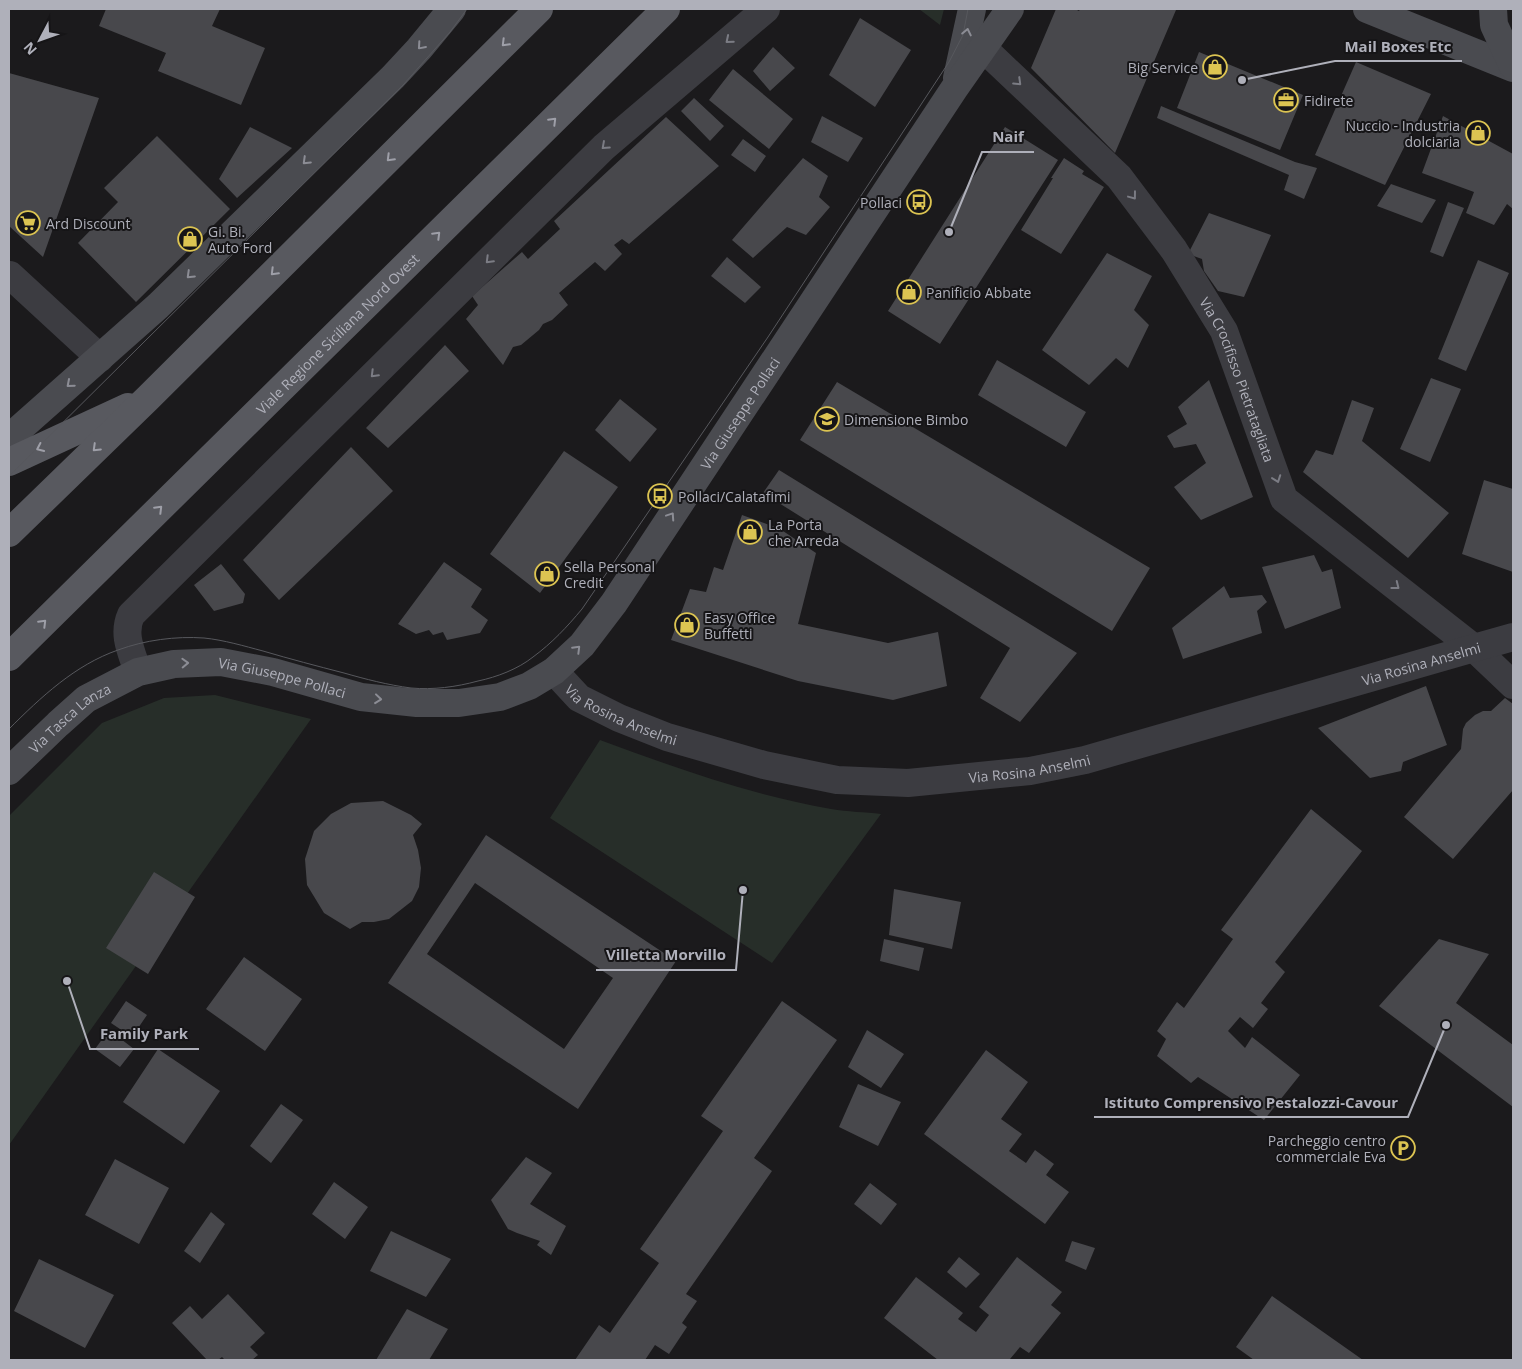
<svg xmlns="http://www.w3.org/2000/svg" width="1522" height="1369" font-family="'Open Sans',sans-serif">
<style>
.green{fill:#272e29}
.building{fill:#48484c;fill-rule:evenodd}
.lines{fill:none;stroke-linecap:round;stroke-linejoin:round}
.street{stroke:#3c3c41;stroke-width:28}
.secondary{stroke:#4a4b50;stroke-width:28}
.primary{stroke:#58595f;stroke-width:28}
.tram{stroke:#57585d;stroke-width:1}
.oneway{stroke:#8c8d95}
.oneway2{stroke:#7b7c84}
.oneway3{stroke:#9e9fa8}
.labels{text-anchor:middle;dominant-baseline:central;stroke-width:4;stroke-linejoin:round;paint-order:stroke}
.poi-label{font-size:14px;fill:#afb0ba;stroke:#161517;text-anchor:start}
.street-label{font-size:14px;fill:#afb0ba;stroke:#161517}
.leader{fill:none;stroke:#afb0ba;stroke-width:2}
.callout-dot{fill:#afb0ba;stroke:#161517;stroke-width:2}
.callout-label{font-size:15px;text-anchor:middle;font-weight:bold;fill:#afb0ba;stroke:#161517;stroke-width:4;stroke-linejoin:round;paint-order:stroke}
</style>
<rect width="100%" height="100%" fill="#1b1a1c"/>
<path class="green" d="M919,9H944L940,25Z
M215,695L311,719L9,1145V816L102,723L164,698Z
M600,740C676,768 751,795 831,809C848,812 865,812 881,814L772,963L550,818Z"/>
<path class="building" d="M106,9H220L212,26L265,48L241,105L158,71L166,53L99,26Z
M1056,9H1075L1079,11L1080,9H1173L1176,10L1115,153L1031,68Z
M860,18L911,50L875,107L829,75Z
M773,47L795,68L770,91L753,71Z
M1199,52L1303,95L1280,150L1177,108Z
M1356,62L1431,94L1385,185L1315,155Z
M733,69L793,119L769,149L709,100Z
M9,73L99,98L43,257L9,226Z
M694,98L724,126L710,141L681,111Z
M1161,106L1295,162L1317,168L1304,199L1284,190L1289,175L1157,118Z
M822,116L863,138L848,162L811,142Z
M1443,116L1513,154V209L1507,204L1494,225L1466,213L1474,192L1422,173Z
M666,117L719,166L629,244L622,239L614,245L622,254L605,271L595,262L559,293L568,305L552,320L543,324L539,330L521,345L513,347L503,365L466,319L478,305L472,296L522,252L528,259L560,229L554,221Z
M250,127L292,148L237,198L219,179Z
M1005,127L1058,160L940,344L888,311Z
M157,136L230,209L136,302L78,243L118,202L104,188Z
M743,139L766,156L755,172L731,155Z
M803,158L828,176L819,197L830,207L806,235L787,227L753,258L732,240Z
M1064,158L1084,171L1082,174L1104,187L1061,254L1021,230L1053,178H1051Z
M1391,184L1436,200L1422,223L1377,206Z
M1448,202L1464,208L1443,257L1430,252Z
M1209,213L1271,235L1244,297L1218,291L1204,271L1202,259L1188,254Z
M1107,253L1152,276L1134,310L1149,325L1128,368L1116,358L1089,385L1042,350Z
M727,257L761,287L745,303L711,276Z
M1478,260L1509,273L1466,371L1438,359Z
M445,345L469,371L388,448L366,428Z
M997,360L1086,412L1066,447L978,395Z
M1431,378L1461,389L1430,462L1400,449Z
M1209,380L1253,497L1201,520L1174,487L1206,463L1196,444L1174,448L1167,436L1187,424L1178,407Z
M837,382L1150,568L1112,631L800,440Z
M620,399L657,429L630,462L595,430Z
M1352,400L1374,408L1362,441L1449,513L1408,558L1303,472L1316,450L1333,455Z
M351,447L393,491L279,600L243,560Z
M564,451L618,487L540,593L490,554Z
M779,470L1077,653L1020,722L980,698L1010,648L763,493Z
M1484,480L1513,489V572L1462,554Z
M742,515L780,529L816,553L798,624L888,643L938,632L947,686L893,700L798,681L671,640L690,589L706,592L714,567L723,570Z
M1314,555L1322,572L1332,569L1341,608L1285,629L1262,567Z
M444,562L482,589L471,607L488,620L480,633L447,640L443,632L433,635L429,630L416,634L398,624Z
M221,564L245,594L243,603L214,611L194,585Z
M1224,586L1230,598L1262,595L1267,602L1257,611L1262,633L1183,659L1172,628Z
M1426,686L1447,745L1403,762L1401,771L1370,778L1318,728Z
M1505,698L1513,704V790L1453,859L1404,817L1461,749L1463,729L1466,723L1475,715L1483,711H1491Z
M383,801L411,815L422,824L413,835L418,850L421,868L419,887L412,901L389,919L374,922H362L350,929L324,913L307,885L305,859L314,831L331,814L351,803Z
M1311,809L1362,851L1275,962L1285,972L1261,1003L1268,1009L1253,1028L1240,1017L1228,1031L1245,1048L1252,1037L1300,1075L1264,1120L1198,1077L1191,1083L1157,1056L1166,1039L1157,1031L1177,1002L1184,1008L1233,939L1221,930Z
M486,835L676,961L578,1109L388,983ZM475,883L613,978L564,1049L427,954Z
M154,872L195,897L148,974L106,948Z
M894,889L961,902L952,949L889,935Z
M884,939L924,948L919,971L880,961Z
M1439,939L1489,954L1456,1003L1513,1045V1107L1379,1006Z
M244,957L302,999L265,1051L206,1009Z
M126,1001L147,1015L132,1037L111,1023Z
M782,1001L837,1040L754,1158L772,1171L686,1294L697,1301L682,1323L687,1327L669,1354L655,1345L645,1360H575L599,1325L610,1333L659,1263L640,1249L723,1131L701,1116Z
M109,1030L134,1049L120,1067L95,1049Z
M867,1030L904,1054L881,1088L848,1067Z
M158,1049L220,1091L184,1144L123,1102Z
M986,1050L1028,1082L1001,1119L1022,1134L1009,1151L1026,1163L1035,1150L1054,1164L1046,1175L1069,1192L1045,1224L924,1134Z
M858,1084L901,1102L878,1146L839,1127Z
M281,1104L303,1120L271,1163L250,1146Z
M526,1157L552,1173L530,1204L566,1226L551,1255L537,1245L540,1241L517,1233L508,1229L491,1200Z
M115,1159L169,1188L139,1244L85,1215Z
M334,1182L368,1207L345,1239L312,1214Z
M870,1183L897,1204L881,1225L854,1204Z
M211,1212L225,1224L200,1263L184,1251Z
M391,1231L451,1259L426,1297L370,1271Z
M1072,1241L1095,1248L1086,1270L1065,1261Z
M959,1257L980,1274L966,1288L947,1272Z
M1017,1257L1062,1292L1051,1305L1061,1313L1029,1353L1020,1347L1010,1359L1012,1360H938L884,1318L916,1277L963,1313L958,1319L976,1332L989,1315L979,1307Z
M39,1259L114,1295L85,1348L14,1311Z
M228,1294L265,1333L250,1347L258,1355L252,1360H225L222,1357L218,1360H207L172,1323L190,1306L202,1319Z
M1272,1296L1363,1360H1254L1236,1347Z
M407,1309L448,1329L429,1360H376Z"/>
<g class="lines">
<g class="street">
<path id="s1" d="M983,48L1119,177L1174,250L1224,331L1284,499L1474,648L1513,685"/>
<path d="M9,275H10L100,358"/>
<path id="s2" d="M554,671L579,698L619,718L667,737L764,765L837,780L908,783L1030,771L1085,760L1474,648L1513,637"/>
<path d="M138,672C132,653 122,635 131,615L604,147L766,9"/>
</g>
<g class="secondary">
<path d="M1367,9L1513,68"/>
<path d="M1493,9L1494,25L1513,66"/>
<path d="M957,78L972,9"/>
<path d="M9,438L158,306L393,77L419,49L452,9"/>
<path id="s3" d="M9,771L58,724L86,699L138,672L174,664L221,662L273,672L361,697L417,703H459L500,697L529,686L554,671L582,645L614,603L954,89L1010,9"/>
</g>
<g class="primary">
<path d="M9,462L128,407"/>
<path d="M9,533L148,398L539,9"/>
<path id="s4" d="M9,657L666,9"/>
</g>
<path class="tram" d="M9,476L404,84L450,32L467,9
M9,729C41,697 75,665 118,650C145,640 176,636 204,638C224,640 244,646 263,651C290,659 317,666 344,673C365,679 388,685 411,688C433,690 456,687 478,681C497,677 518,669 533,657C552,643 567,627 582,609L768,337L949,62L963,35L968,9"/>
</g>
<defs><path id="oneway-chevron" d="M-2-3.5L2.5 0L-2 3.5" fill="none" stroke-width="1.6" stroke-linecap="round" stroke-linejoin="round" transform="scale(1.25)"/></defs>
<g class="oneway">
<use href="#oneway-chevron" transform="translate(967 32) rotate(-78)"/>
<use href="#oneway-chevron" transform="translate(421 46) rotate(131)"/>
<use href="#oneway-chevron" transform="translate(306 161) rotate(136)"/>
<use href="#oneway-chevron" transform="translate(190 275) rotate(136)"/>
<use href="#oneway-chevron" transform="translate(70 384) rotate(139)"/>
<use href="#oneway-chevron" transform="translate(671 516) rotate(-56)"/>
<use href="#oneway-chevron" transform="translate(577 649) rotate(-45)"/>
<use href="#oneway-chevron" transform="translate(185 663) rotate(-2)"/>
<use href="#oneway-chevron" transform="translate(378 699) rotate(6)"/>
</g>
<g class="oneway2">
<use href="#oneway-chevron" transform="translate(729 40) rotate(140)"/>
<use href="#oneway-chevron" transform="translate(1018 82) rotate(44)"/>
<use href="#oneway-chevron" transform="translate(605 146) rotate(138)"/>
<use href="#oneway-chevron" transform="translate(1133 196) rotate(53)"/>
<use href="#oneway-chevron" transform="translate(489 260) rotate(135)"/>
<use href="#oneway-chevron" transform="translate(374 374) rotate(135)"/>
<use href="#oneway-chevron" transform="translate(1277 479) rotate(70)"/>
<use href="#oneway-chevron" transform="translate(1396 586) rotate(38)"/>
</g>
<g class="oneway3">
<use href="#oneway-chevron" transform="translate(505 43) rotate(135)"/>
<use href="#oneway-chevron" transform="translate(553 121) rotate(-45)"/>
<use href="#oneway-chevron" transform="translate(390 158) rotate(135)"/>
<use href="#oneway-chevron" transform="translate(437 235) rotate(-45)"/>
<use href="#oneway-chevron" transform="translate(274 272) rotate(135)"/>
<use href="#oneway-chevron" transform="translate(40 448) rotate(155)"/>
<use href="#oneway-chevron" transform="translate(96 448) rotate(136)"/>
<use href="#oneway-chevron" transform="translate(159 509) rotate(-45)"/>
<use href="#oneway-chevron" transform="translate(43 623) rotate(-45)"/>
</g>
<defs>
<g id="shop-ring" transform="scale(1.25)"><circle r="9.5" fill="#161517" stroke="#dcc452" stroke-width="1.5"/><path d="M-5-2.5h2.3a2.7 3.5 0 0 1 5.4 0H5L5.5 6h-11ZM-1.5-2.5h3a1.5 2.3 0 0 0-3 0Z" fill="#dcc452"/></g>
<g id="office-ring" transform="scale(1.25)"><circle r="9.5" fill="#161517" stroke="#dcc452" stroke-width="1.5"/><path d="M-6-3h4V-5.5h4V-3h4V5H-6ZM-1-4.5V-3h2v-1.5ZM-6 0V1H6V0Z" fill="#dcc452"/></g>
<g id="bus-ring" transform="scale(1.25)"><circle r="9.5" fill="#161517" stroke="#dcc452" stroke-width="1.5"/><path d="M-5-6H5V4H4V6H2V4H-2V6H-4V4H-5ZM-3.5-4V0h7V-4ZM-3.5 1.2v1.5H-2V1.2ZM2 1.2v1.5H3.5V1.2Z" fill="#dcc452"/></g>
<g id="supermarket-ring" transform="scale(1.25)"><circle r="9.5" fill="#161517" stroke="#dcc452" stroke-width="1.5"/><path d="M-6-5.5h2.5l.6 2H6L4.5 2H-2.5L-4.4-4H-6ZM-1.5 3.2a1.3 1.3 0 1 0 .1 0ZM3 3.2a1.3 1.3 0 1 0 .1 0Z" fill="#dcc452"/></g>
<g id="school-ring" transform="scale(1.25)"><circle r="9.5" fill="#161517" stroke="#dcc452" stroke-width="1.5"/><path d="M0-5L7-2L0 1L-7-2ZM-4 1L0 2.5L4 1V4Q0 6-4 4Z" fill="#dcc452"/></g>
<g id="parking-ring" transform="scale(1.25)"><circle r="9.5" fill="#161517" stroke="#dcc452" stroke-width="1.5"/><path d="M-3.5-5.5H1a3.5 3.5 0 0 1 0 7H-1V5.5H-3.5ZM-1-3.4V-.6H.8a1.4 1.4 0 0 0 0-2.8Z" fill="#dcc452"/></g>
</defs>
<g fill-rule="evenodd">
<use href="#shop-ring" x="1215" y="67"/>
<use href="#office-ring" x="1286" y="100"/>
<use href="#shop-ring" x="1478" y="133"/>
<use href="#bus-ring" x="919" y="202"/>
<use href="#supermarket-ring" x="28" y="223"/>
<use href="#shop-ring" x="190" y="239"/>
<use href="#shop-ring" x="909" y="292"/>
<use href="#school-ring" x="827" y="419"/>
<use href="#bus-ring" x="660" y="496"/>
<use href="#shop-ring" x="750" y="532"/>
<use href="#shop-ring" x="547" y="574"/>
<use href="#shop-ring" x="687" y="625"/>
<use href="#parking-ring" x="1403" y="1148"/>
</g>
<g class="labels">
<g class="poi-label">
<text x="1198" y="67" text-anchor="end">Big Service</text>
<text x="1304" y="100">Fidirete</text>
<text x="1460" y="125" text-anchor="end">Nuccio - Industria<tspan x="1460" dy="16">dolciaria</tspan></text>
<text x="902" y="202" text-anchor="end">Pollaci</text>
<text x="46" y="223">Ard Discount</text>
<text x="208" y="231">Gi. Bi.<tspan x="208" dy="16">Auto Ford</tspan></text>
<text x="926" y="292">Panificio Abbate</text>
<text x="844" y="419">Dimensione Bimbo</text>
<text x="678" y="496">Pollaci/Calatafimi</text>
<text x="768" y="524">La Porta<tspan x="768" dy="16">che Arreda</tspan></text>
<text x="564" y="566">Sella Personal<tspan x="564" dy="16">Credit</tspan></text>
<text x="704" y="617">Easy Office<tspan x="704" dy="16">Buffetti</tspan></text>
<text x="1386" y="1140" text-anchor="end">Parcheggio centro<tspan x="1386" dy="16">commerciale Eva</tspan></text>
</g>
<g class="street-label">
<text stroke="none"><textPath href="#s4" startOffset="461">Viale Regione Siciliana Nord Ovest</textPath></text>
<text stroke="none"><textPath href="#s1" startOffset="424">Via Crocifisso Pietratagliata</textPath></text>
<text stroke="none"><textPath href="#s3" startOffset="911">Via Giuseppe Pollaci</textPath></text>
<text stroke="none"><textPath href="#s2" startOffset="908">Via Rosina Anselmi</textPath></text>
<text stroke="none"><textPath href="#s3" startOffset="311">Via Giuseppe Pollaci</textPath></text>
<text stroke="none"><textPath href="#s2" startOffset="82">Via Rosina Anselmi</textPath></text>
<text stroke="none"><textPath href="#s3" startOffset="81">Via Tasca Lanza</textPath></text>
<text stroke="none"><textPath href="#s2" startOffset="502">Via Rosina Anselmi</textPath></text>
</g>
</g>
<path class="leader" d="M1242 80L1335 61H1462M949 232L982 152H1034M743 890L736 970H596M67 981L90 1049H199M1446 1025L1408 1117H1094"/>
<g class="callout-dot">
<circle cx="1242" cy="80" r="5"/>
<circle cx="949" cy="232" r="5"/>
<circle cx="743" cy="890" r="5"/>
<circle cx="67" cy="981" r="5"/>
<circle cx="1446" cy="1025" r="5"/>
</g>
<g class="callout-label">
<text x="1398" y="52">Mail Boxes Etc</text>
<text x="1008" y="142">Naif</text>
<text x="666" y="960">Villetta Morvillo</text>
<text x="144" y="1039">Family Park</text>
<text x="1251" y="1108">Istituto Comprensivo Pestalozzi-Cavour</text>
</g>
<rect width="1522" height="1369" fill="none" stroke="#afb0ba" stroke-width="20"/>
<g transform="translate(40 40) rotate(229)" stroke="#161517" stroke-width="4" paint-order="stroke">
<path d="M0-4L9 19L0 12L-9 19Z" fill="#afb0ba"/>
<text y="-8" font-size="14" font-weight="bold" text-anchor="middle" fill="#afb0ba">N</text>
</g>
</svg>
